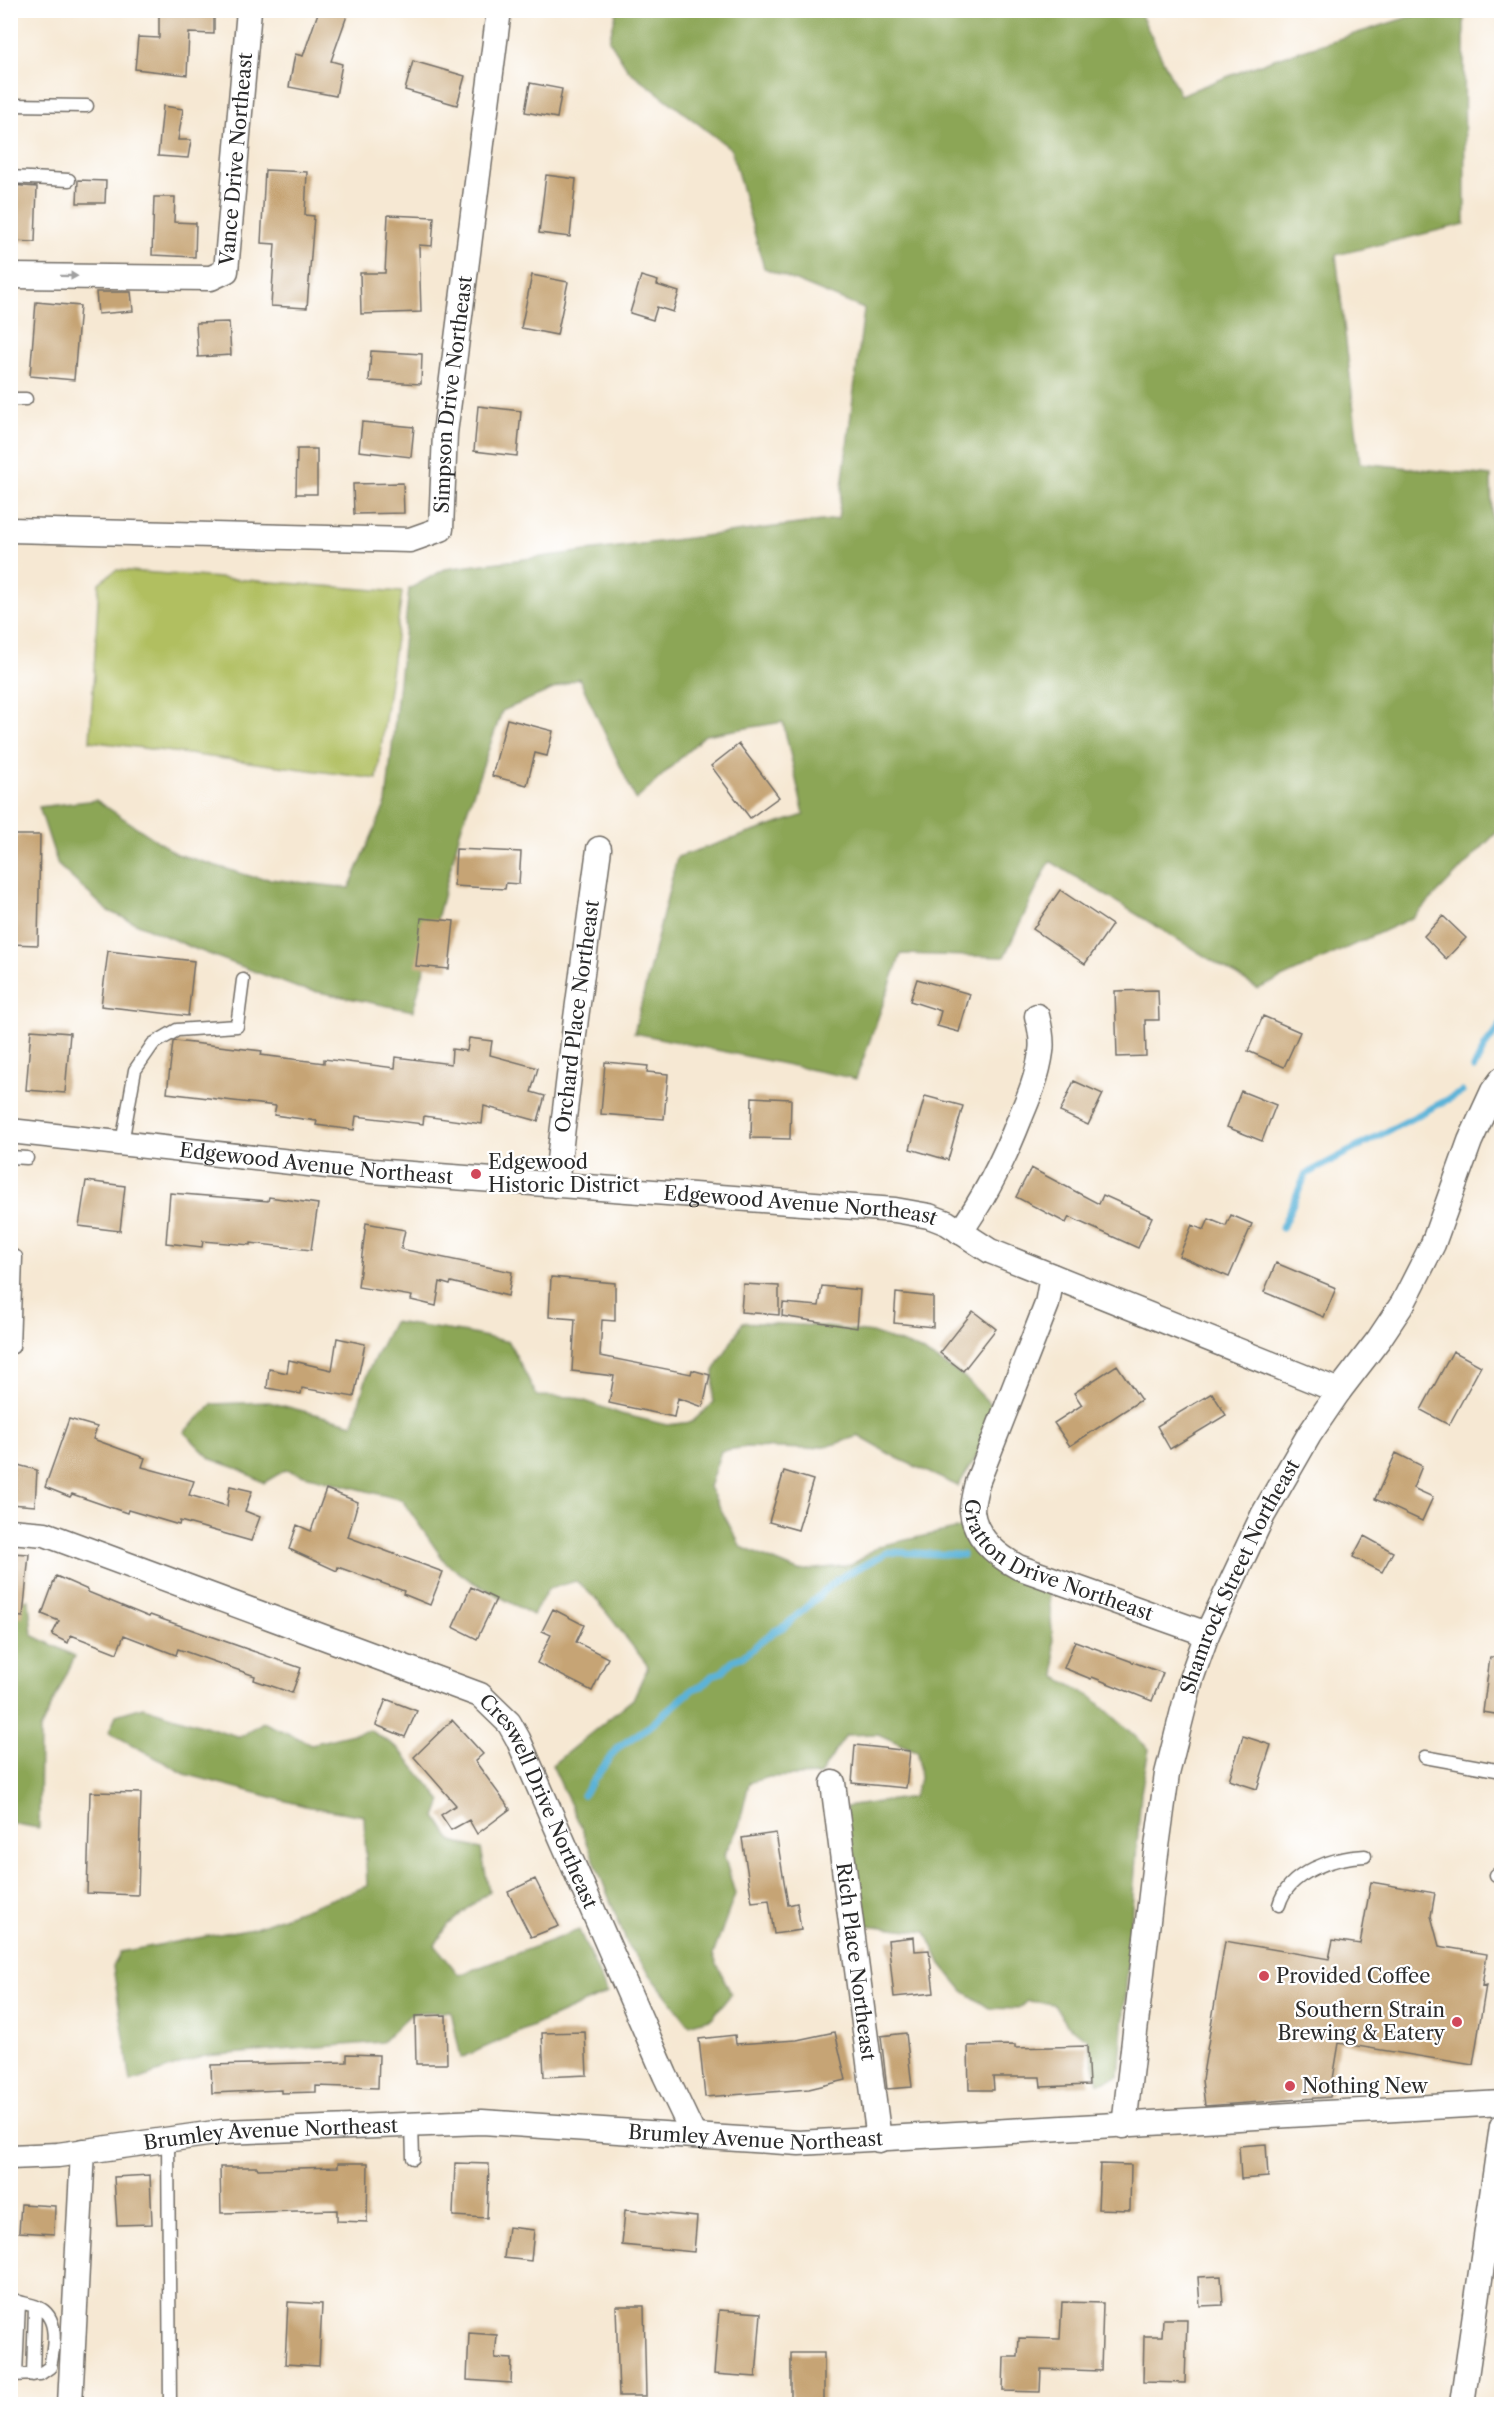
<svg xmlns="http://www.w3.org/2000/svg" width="1512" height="2415" font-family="'Libre Caslon Text',serif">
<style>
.green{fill:#b1bf61;stroke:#6e7546;stroke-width:1.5}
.forest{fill:#8ca657;stroke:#5c6841;stroke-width:1.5}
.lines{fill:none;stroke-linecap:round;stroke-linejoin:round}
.stream{stroke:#5bb3d8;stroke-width:7}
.building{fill:#c6a475}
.service-casing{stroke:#726d66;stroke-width:15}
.minor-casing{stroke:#726d66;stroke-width:27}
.service{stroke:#fff;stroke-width:12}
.minor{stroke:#fff;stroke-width:24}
.oneway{fill:#a0a0a0}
.poi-dot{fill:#d1495b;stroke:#fff;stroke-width:2}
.labels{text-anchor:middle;stroke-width:4.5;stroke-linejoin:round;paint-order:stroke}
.street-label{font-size:20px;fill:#2b2b2b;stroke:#fff}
.poi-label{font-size:20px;fill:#2b2b2b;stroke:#fff;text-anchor:start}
</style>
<rect width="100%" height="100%" fill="#fff"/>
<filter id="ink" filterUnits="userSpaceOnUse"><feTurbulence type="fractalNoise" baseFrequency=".0167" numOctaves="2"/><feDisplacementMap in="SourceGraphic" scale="12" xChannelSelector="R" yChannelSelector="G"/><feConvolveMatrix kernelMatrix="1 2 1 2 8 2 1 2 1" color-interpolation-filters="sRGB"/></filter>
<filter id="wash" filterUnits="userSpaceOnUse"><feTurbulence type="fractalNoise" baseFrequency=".008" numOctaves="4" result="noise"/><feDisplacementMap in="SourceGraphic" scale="24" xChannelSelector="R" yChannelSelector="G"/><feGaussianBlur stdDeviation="1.35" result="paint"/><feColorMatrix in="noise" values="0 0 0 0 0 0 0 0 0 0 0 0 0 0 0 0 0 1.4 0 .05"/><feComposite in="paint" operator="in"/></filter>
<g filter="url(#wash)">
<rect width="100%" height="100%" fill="#f6e8d3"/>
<path class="green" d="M116,570L402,592L377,779L90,741L99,583Z"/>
<path class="forest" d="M617,11H1139L1180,95L1271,60L1428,11H1464L1465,224L1336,255L1360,463L1491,476L1500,829L1414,917L1258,989L1050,861L1004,957L901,954L856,1079L634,1033L677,857L804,815L783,722L705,735L636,800L579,678L502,711L461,828L413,1011L298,988L193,948L108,911L58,865L39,807L96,800L177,854L253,877L349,888L386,803L409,589L445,569L838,519L864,309L764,268L731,149L628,70L609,40Z
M393,1322L468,1333L509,1342L537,1396L574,1397L621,1414L667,1425L692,1422L713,1403L714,1371L743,1322L820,1326L872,1333L918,1349L962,1375L992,1406L980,1451L958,1486L897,1458L858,1436L835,1444L807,1449L747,1447L721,1451L709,1487L741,1547L798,1571L851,1565L879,1546L964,1527L1048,1584L1056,1677L1092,1697L1149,1749L1141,1793L1119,2077L1098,2083L1088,2039L1067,2025L1054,2004L1027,2001L1018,2009L989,2008L963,1991L941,1964L926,1932L866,1925L845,1835L846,1807L913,1797L920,1779L918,1752L878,1734L846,1735L820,1775L769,1777L749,1783L739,1826L724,1855L735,1894L713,1955L731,1994L712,2018L689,2025L628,1946L581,1827L552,1765L633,1699L648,1666L596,1599L576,1581L548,1589L533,1615L471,1581L445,1562L402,1500L285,1470L264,1483L239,1469L211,1459L184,1432L213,1404L269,1402L353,1424L369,1369Z
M11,1598L29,1600L32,1635L75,1656L40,1730L39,1828L11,1823Z
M143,1707L240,1737L263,1722L311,1744L370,1730L398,1748L442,1801L436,1817L452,1841L481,1849L489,1891L448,1925L435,1945L459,1975L579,1930L607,1993L461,2058L451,2011L412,2013L382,2042L205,2056L131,2082L113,1967L120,1952L253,1928L367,1886L364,1816L305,1806L185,1774L109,1732L116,1715Z"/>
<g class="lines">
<path class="stream" d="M1474,1068L1485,1046L1502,1024
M1282,1228L1306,1174L1462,1092
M583,1795L617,1748L650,1726L693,1689L702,1686L713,1675L722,1672L733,1660L742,1657L773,1632L785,1626L838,1579L888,1552L962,1555"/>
</g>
<g id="blocks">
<path class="building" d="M159,10H214V34L189,33L187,75L135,69L138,37L159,38Z
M319,10H349L331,61L342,64L336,96L289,87L295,54L303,56Z
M413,61L465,76L457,105L405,90Z
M530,83L562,89L557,118L525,112Z
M163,106L183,109L178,140H191L188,158L158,156Z
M265,170L307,172L305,215L314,216L307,308L271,306L275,244L261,243Z
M546,175L576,179L570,237L539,233Z
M78,180L106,181L105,203H77Z
M10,185L37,187L35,242L10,241Z
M154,197H175L174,222L196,223L195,257L152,255Z
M388,215L434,217L432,246L419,245L421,312L361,314L360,273H385Z
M532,275L568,282L557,335L521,328Z
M641,276L658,281L657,285L679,292L673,312L657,307L653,320L630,313Z
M96,292H131L133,311L98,314Z
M36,302L80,306L74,380L30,376Z
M229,322L231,355L198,357L196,323Z
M371,351L422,354L421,384L369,381Z
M478,406L521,411L517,456L474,451Z
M362,422L414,427L411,457L359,451Z
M297,449H317V494H296Z
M403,483L404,513L354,514L353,484Z
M507,719L553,731L547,756L535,753L527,785L492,776Z
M739,744L779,797L750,818L711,766Z
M10,835H40L38,945L10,944Z
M456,849L521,852L519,884L506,883L505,889L454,886Z
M1060,890L1112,925L1085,964L1033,929Z
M1443,916L1466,938L1446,959L1424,936Z
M421,918L454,921L449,969L416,966Z
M108,951L194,961L188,1016L101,1006Z
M917,979L970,994L959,1032L937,1026L941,1011L910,1001Z
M1158,990L1159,1020H1145L1146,1056L1117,1057L1115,991Z
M1263,1016L1300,1032L1284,1067L1248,1051Z
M31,1030L70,1033L65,1093L26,1090Z
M469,1038L492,1041L490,1055L538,1068L531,1092L545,1096L538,1121L484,1106L482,1124L424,1116L423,1124L356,1116L354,1130L316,1125L317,1121L274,1115L276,1106L167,1093L173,1042L175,1041L262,1051L261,1055L324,1063V1059L395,1068L396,1057L451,1064L452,1049L467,1051Z
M605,1062L648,1066L647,1072L668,1074L664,1119L601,1114Z
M1074,1081L1103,1094L1088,1125L1060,1112Z
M1241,1091L1276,1105L1262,1141L1227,1127Z
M925,1096L963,1106L948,1160L910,1149Z
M752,1097L791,1099L790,1139L751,1138Z
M1031,1168L1099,1204L1103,1195L1152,1217L1138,1248L1069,1217L1066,1223L1016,1197Z
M86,1181L125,1186L120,1231L79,1226Z
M170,1193L268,1201L269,1197L318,1204L311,1250L251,1243V1245L203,1241L202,1247L166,1243Z
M1231,1215L1252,1224L1229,1277L1179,1256L1192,1225L1204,1230L1209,1219L1226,1226Z
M366,1223L405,1230L401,1249L512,1272L508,1296L451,1282L450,1285L440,1282L436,1306L411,1300L412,1296L358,1287Z
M1276,1263L1336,1288L1324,1317L1264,1292Z
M551,1277L615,1283V1321L602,1320L600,1356L691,1374L692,1370L710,1375L703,1407L678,1398L674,1417L609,1403L614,1376L572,1371L575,1319L549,1317Z
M743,1284L779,1286V1315L741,1312Z
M822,1286L860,1290L857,1328L782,1316L783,1303L819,1306Z
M896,1293L933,1297V1327L894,1323Z
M973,1311L996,1329L963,1371L940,1353Z
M337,1338L365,1344L354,1397L302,1388L301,1394L267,1388L269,1369L287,1373L289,1360L332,1370Z
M1453,1351L1481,1366L1449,1425L1421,1410Z
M1117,1365L1141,1400L1070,1446L1054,1423L1082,1405L1074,1393Z
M1212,1393L1226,1415L1170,1449L1157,1426Z
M69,1419L97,1427L93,1439L145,1458L142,1467L194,1481L189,1495L227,1506L230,1486L252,1491L245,1511L260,1517L251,1541L180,1521L179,1525L128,1510L127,1513L72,1494L70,1497L45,1487Z
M1396,1453L1422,1466L1413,1488L1433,1497L1422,1521L1375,1499Z
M10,1463L37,1470L35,1506L10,1504Z
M784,1471L813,1480L798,1530L769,1522Z
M326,1489L358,1502L348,1537L443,1572L430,1605L403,1594L404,1591L338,1567L337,1571L289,1549L297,1525L311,1531Z
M1364,1536L1393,1552L1382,1572L1353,1557Z
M10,1553L29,1554L23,1617L10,1616Z
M56,1576L88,1590V1592L149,1617L150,1615L301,1668L292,1693L254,1680L255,1676L178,1649L176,1655L124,1635L117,1653L71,1635L68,1643L52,1635L59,1621L42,1614Z
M471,1587L496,1599L477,1639L453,1627Z
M553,1609L584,1625L576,1642L608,1658L592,1691L537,1663L551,1635L542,1631Z
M1075,1641L1163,1673L1152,1701L1092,1677L1091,1679L1064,1668Z
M1490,1657H1502V1715L1483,1712Z
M386,1699L417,1711L405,1737L376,1725Z
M452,1720L483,1754L475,1761L510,1809L477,1834L469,1820L451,1830L441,1815L456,1805L414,1757Z
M1243,1736L1271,1745L1257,1789L1229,1780Z
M855,1745L910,1751L906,1788L852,1783Z
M90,1792L141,1793L138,1895L87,1893Z
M776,1833L788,1905L797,1903L801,1930L774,1934L769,1900L752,1902L742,1838Z
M535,1879L559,1926L531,1937L508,1892Z
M1371,1882L1435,1893L1431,1916L1439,1946L1487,1954L1482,1986L1486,1985L1473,2065L1339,2043L1330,2097L1205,2106L1202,2080L1225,1941L1329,1959L1333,1940L1360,1944Z
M914,1937L915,1951L929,1950L934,1993L894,1997L888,1940Z
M446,2015L447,2064H416L415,2016Z
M585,2032L587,2075L544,2077L542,2033Z
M835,2032L846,2080L809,2089L705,2097L699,2039L735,2035L736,2044L797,2040Z
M906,2033L912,2087L887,2089L881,2036Z
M1015,2045V2048L1087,2046L1089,2085L1041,2087L1040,2077H993L994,2090H969L968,2046Z
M347,2054L379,2055L378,2088L316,2086V2092L281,2093V2090L212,2093L211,2065L347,2062Z
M1266,2144L1268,2177L1241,2179L1239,2146Z
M338,2163H368L367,2222L337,2221V2210L221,2213L220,2167H257L258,2169L338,2167Z
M455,2163L489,2164L487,2218L453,2216Z
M1100,2164L1131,2165L1130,2210L1098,2209Z
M150,2175L152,2224L117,2225L114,2177Z
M21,2204L55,2206L54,2234L19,2232Z
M625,2210L697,2217L694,2252L622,2245Z
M508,2227L534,2230L531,2261L504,2258Z
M1221,2276L1223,2305L1200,2306L1198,2277Z
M288,2302L322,2304L319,2366L285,2364Z
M1062,2302L1103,2303L1101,2371L1041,2369L1040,2392L1003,2391L1004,2357H1018L1019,2338L1060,2339Z
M616,2306H644L646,2396H619Z
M719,2310L761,2313L756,2377L714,2374Z
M1163,2319H1187L1185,2383L1143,2382L1144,2336H1162Z
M469,2333L497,2335L495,2358L512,2359L511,2383L467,2380Z
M791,2353H824V2404H791Z"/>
</g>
</g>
<g filter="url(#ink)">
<use href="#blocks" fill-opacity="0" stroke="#726d66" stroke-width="1.5"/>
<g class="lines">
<g class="service-casing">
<path id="service" d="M10,105L87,106
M10,177L69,180
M10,399H26
M122,1143L135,1070L153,1044L177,1030L237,1026L243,980
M10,1157L27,1158
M10,1256L16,1257L13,1347H10
M1425,1757L1502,1771
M1496,1875L1502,1876
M1279,1905C1288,1872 1334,1857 1365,1856
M412,2125L413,2158
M168,2140L170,2404
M10,2298C20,2304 28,2303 37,2307C60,2316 54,2347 50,2367L40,2374L10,2375
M16,2375L19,2303
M33,2375L35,2306"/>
</g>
<g class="minor-casing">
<g id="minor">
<path id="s1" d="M10,276L211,278L226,271L249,10"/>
<path id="s2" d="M10,530L410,540L441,529L445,433L499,10"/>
<path id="s3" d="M10,1131L372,1171L895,1210L929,1216L947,1223L990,1251L1339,1391"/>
<path id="s4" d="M556,1185L576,1018L599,849"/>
<path d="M960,1232C986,1196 1004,1159 1020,1118C1029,1097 1038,1075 1041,1052C1043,1040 1040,1027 1037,1016"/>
<path id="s5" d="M1052,1276L1047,1304L977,1483C975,1491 972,1502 972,1511C975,1538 996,1555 1018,1567L1207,1634"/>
<path id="s6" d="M10,1531L45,1534L480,1695L509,1723L518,1739L665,2075L694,2136"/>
<path id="s7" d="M833,1783L879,2140"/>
<path id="s8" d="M1124,2126L1155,1861L1167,1774L1191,1679L1207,1634L1263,1515L1309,1435L1339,1391L1379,1339L1403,1303L1433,1244L1470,1141L1493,1091L1502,1079"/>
<path id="s9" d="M10,2157L58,2155L222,2132L482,2122L799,2143L1502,2103"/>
<path d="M70,2404L83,2151"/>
<path d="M1462,2404L1502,2126"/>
</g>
</g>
<use href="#service" class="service"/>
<use href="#minor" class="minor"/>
</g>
<defs><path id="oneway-solid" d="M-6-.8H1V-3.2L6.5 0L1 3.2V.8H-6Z" transform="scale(1.5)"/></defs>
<use class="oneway" href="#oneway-solid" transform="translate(69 276) rotate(1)"/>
</g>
<g class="poi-dot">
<circle cx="476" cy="1174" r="6"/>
<circle cx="1264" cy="1976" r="6"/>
<circle cx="1457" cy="2022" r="6"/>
<circle cx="1290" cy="2086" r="6"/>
</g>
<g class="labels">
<g class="street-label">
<text dy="7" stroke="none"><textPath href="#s1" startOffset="330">Vance Drive Northeast</textPath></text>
<text dy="7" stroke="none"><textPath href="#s2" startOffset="568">Simpson Drive Northeast</textPath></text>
<text dy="7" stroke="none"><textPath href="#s4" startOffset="170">Orchard Place Northeast</textPath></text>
<text dy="7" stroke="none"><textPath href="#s3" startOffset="308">Edgewood Avenue Northeast</textPath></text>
<text dy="7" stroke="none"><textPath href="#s3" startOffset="794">Edgewood Avenue Northeast</textPath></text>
<text dy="7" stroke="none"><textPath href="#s5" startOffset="352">Gratton Drive Northeast</textPath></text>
<text dy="7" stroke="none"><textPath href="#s8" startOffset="566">Shamrock Street Northeast</textPath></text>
<text dy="7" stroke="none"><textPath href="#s6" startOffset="622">Creswell Drive Northeast</textPath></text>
<text dy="7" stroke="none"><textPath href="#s7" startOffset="180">Rich Place Northeast</textPath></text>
<text dy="7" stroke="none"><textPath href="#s9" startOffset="262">Brumley Avenue Northeast</textPath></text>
<text dy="7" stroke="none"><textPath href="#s9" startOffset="748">Brumley Avenue Northeast</textPath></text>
</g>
<g class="poi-label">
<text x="488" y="1169">Edgewood<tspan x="488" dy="23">Historic District</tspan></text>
<text x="1276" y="1983">Provided Coffee</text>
<text x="1445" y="2017" text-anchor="end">Southern Strain<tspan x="1445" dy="23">Brewing &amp; Eatery</tspan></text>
<text x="1302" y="2093">Nothing New</text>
</g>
</g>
<rect width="1512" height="2415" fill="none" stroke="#fff" stroke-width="36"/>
</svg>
